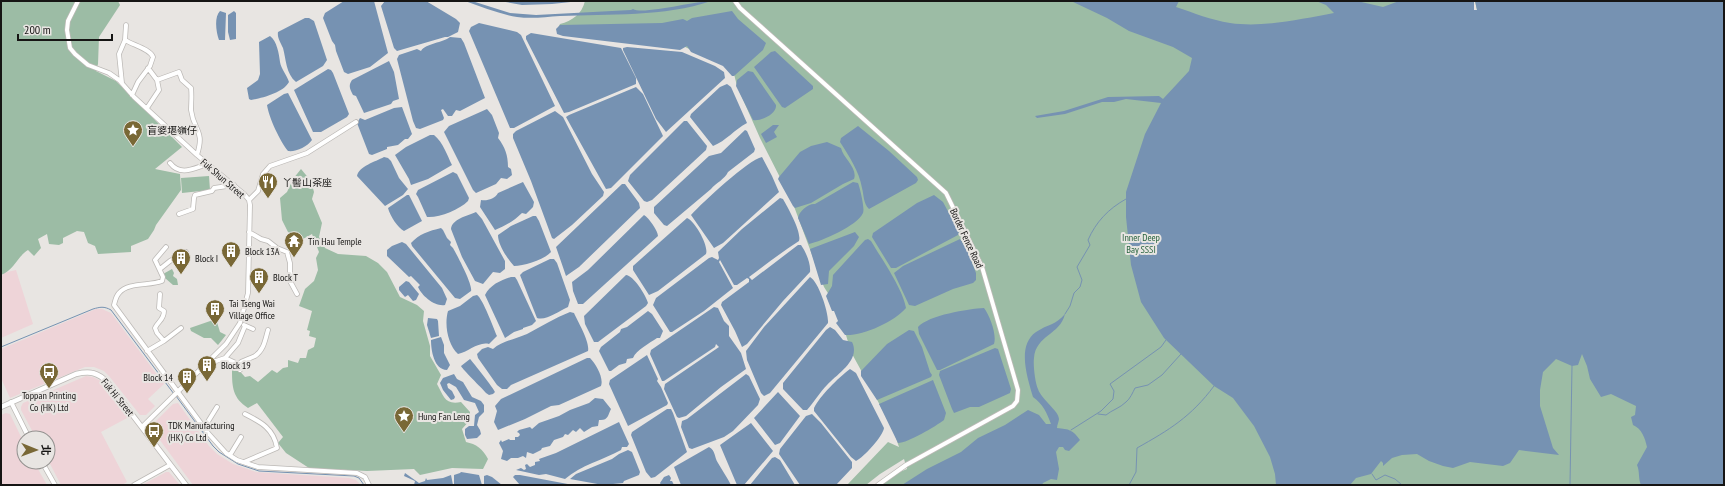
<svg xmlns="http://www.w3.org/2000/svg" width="1725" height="486" font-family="'PT Sans Narrow','Noto Sans TC',sans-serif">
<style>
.industrial{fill:#eed4d8}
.green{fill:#9cbca5}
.water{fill:#7692b2}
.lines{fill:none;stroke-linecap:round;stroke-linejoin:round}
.stream{stroke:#7692b2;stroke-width:1}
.minor-casing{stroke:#bcb9b6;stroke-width:5.5}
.tertiary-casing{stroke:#bcb9b6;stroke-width:6}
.minor{stroke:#fff;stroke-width:4}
.tertiary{stroke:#fff;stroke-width:4.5}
.labels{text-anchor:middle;stroke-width:4;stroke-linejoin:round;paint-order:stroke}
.poi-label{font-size:10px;fill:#161514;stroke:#e8e5e2;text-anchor:start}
.street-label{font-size:10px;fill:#161514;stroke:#e8e5e2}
.park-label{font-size:10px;fill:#27633d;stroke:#e8e5e2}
</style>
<rect width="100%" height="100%" fill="#e8e5e2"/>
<path class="industrial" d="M16,270L33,324L1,338V276L3,275V273Z
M96,309H102L111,313L164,384L148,399L155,406L146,415H140L109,376L104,371L94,367H85L10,398L1,378V349Z
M86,376L93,377L101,381L129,417L101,432L127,482L122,485H61L48,460V438H36L21,410V407L23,403Z
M178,403L209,446L217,454L233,464L256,472L349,478L356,480L361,485H193L151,428L153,424L173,404Z
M6,413L10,414L24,443V462H34L47,485H1V415Z
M166,472H169L180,485H142Z"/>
<path class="green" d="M1,1H118L120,5L99,37L98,64L96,71L116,81L182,147L155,169L180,174L181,190L156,225L154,230L148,239L131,246V252L98,254L95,246L88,243L84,232L77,231L63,238V243L59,245L49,244L47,234L38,239L41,248L34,256L28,250C17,257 14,270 1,275Z
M585,1H1474V10H1477L1475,1H1724V485H880L885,478L907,469L904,459L880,474L866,485H847L888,442L899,447L893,429L851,352C845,330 837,306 824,287L792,201L760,138L737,86L734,74L729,68L681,45L557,30L560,24C572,21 582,14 585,1Z
M301,169L311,181L314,192L312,199L322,223L319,237L325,248L338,254L366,256L378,263L387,272L400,297L417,305L424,311L423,321L430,346V356L441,375L437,384C444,397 445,405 461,402L470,412V420L462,429L466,442C476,444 483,449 488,459L483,469L452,468L420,475L414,469L367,471L309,468L286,453L278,443L283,437L257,403L248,408C233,398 232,388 232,370L237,368L245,377L250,376L258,382L272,370L277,373L283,368L288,367V360L298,363L300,358H306L308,350L314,347L316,338L309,336L310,331L307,330L312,311L299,306L305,289L314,281L318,270L316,258L319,252L312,234L303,239L288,232L282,220L280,198L287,192L293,179Z
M209,176L210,190L182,193L181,178Z
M172,269L174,273L173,276L177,279L178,285H173L165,278L163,274Z
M216,319L220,332L226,335L218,345L211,338H204L191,331L190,328Z"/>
<path class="water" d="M344,1H374L388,53L370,67L348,74L344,72L336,51L335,45L332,41L323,18L325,13Z
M385,1H426L456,19L460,23L458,32L448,37H445L397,51L394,48L381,6Z
M465,1H472L510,13L536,15L631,10L633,9C643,15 695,1 711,1C665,17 608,14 560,16C545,17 532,19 517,17C499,14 482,7 465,1Z
M500,1H580L552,4L522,5Z
M1071,1L1143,2L1179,1L1176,7C1194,13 1211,20 1230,23C1263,28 1301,19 1334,13L1326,5L1316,1H1357L1383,7L1399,1H1474V10H1477L1475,1H1724V485H1641C1638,478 1640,472 1637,465L1647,447C1645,438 1642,429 1633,425L1631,417L1635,415L1636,406L1611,394L1601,397L1590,379L1587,366L1582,354L1578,365L1572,366L1556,359L1543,372L1540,390V406L1553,448L1559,455L1519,450L1510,463L1503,466L1470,462L1453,468L1443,466L1429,461L1417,454L1402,455L1392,458L1383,466V463L1381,461L1371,474L1356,478L1350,485H1276L1275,474L1270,457L1254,426L1233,398L1214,386L1164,338L1141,302L1131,265L1126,217V192L1145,134L1161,103L1126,99L1114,102H1102L1065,114L1037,118L1035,116L1064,111L1108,97L1159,96L1163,99L1189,71L1192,58L1173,47L1129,31L1107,18Z
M220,11L226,13L225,40H219C216,32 214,17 220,11Z
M234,11L236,13V39L230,40L228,32V15Z
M732,11L738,19L766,43L763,50L734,76H732L723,66L691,52L687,46L680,50L563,36L557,34L556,29L560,25L662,23L683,19L687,21L692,18Z
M305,18H309L314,21L327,60L323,66L296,82C286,74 286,59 283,48C281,43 277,38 278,32Z
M479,23L517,32L521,35L555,106L514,128H510L469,31L471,27Z
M531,33L621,48L636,78V84L569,112L564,113L526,39V36Z
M270,36C277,41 279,54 280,62C281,69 287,75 289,82C283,93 262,98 251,100L249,99L247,88L258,80L260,74L259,42Z
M450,37L461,38L464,43L485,98L460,111L456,110L452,116H448L443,109L441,110L444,118L443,120L420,129L416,128L413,121L397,59L399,55L417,49L421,51C426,43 443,43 450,37Z
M627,47L682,52L715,66L724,72L725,78L666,132L656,119L623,50V48Z
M775,51L813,86V89L785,108L782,107L754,67L771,52Z
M389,61L394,72L399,99L393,101L391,104L364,113L356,96L353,95C350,89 348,86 352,80Z
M328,69L331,70L333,73L349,114L347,117L321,132H313L294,90Z
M748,71L753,72L776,105C777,114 760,122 753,120L736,86L737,80Z
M727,84L731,87L747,123C735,129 726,141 713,146L690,117L691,114L720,87Z
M636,87L643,94L663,136L611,188L606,189L566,117L569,115Z
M288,93L312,140C307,147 296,152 288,151C280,141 269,118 267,105L284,94Z
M402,107L412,134L408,139H405L398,145L387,147V149L372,155L369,154L357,123L360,118L365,120L394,108Z
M487,109L492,115L499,133L498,138C505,147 508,155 508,167L511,169L512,175L507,179L501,178L496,184L476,193L473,190L444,132L449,126Z
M555,111L563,117L592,174L604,192L603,196L572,225L554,239L552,238L531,181L513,138V134L516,131Z
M684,121H687L707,146L706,150L652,200L647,202L644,201L628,181L630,175Z
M773,125H779L774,132L777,137L766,143L761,134Z
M858,126L889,151L917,177L918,180L916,183L869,209C863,203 864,195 862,188C859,171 849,156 840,142L841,138Z
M745,130L747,131L755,149L754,152L728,172C725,179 716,183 711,189L667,226L664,225L654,213V207L709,156L721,153Z
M430,135H434C443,142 447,155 452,165L428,179L411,185L409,179L395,155L406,147Z
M827,142L841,148C843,158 858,168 854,179L843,184L811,203L795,208L793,206L778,179L779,177L800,152L811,146Z
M384,157L388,158L391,161L399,178L408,189L403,195L385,206L357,176C359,166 375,162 384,157Z
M762,157L772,176L779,192L723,243L714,248L691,215C703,202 748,160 762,157Z
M453,172L457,174L469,198L468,201C459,210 439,218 427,217L418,197L416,194L418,190Z
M523,182L534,202L533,207L526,214L522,213C514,221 505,226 495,230L480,207L481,200C487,201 495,199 498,193Z
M853,182L858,183C860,188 865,209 863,213C857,226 822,241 809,244L798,218C799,211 809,203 815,204Z
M622,184H625L639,203L640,208L579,267L566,276L556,247Z
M407,195H409L422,221L404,231C398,228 390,216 388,208Z
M934,195L943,202L959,232L958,235L896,268H891L872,237L873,233L917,203Z
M780,198L783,199C788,208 802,232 799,241C782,252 765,265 749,277L752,280L798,245H801C806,252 811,264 810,272L783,301L747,344L742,347L735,331L721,305L722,302L749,282V279L747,278L737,285H734L720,260L719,262L733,288L704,311L672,332H670L653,305L656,298L709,258L712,257L718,260L719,258L718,252L742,229Z
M476,212L482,219L505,261V269L500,273L493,272L483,284L475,281L462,257L451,229C452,219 467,216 476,212Z
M644,215C649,218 658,231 658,236L583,304H578L573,291L572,282L588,270Z
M533,216H536L539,221L551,252C544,260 524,266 514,266C507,258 498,245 498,235L511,226Z
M687,218C695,221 709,246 706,254L658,291L649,295L633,270V266Z
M441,228L443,230L447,238L451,242L450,245L453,248C457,255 473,285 471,291L460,299L455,298L412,246L411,243C419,234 429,231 441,228Z
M855,232L859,237L854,246L829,271L828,284L821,285L810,249Z
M868,239L871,241C881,258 903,289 906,308C894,322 863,336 845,335L836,323L838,321L834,311H832L826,296L832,286L833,275L865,240Z
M960,239L966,247L976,273V280L973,283L953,289L915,306L909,305L894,273L903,266Z
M402,242L406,244L442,288L447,299L445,305C435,307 422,296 418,287L420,285L411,276L409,277L387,256V250L392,246Z
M550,259H554L557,263L570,300L568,307C559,311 546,321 537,318L520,275L523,272Z
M626,275C633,275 646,295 648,303L646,306L598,342H594L585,324L584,316Z
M511,277H515L517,280L536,321L532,325L523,328V329L514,332L505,338L485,295C490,285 501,280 511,277Z
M810,277C819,282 829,314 828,323L770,393L764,396L761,393L747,360L746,351L764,327Z
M406,281L409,282L419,294L416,300L413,301L408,295L405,297L399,290V287Z
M477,295C483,299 494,329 497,336L489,344C479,341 468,352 458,354C448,345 444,325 448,311L460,306L473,296Z
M714,307L718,308L724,321L729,326V336L741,353L746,369L721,387L686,416L679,418L677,417L664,389L665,384L719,347L716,344L715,347L664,381H662L650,354L651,350Z
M984,308C990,316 997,335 994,344L940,370H937L919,334L918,327C929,315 968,309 984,308Z
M648,311L652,314L663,331L660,338H657C650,343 636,350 633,358L627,359L626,363L619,365L611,371H609L599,351L601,347L620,332L621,329L627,327Z
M570,312L574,313C578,322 590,342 588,351L511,385L507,389H502L497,385L478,358L477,354L482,349L488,347L493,349C502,341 516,339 527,334C542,326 555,318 570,312Z
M1065,314C1060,335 1036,335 1034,358C1033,364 1035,383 1038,389C1041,399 1059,411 1059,419C1059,421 1057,425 1057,428C1069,429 1073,430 1080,440L1069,451L1065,450L1063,447H1059L1056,452L1059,469L1057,480L1051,479L1043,483L1042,485H902L927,469L961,452L978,438L1005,425L1028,410L1039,415L1046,424H1051C1047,413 1043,404 1033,397C1028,379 1016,346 1036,332C1048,324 1056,325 1065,314Z
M428,318L437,319L438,321L439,336L431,338L427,325Z
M830,327L835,330L843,340L852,342C861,360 837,374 827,385C820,392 814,402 807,410H803L783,389V383L826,330Z
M909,330L914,331L922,347L930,372L932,375L931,377L877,400L861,376V371L887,344Z
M441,337L444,345V353L450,365L447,370C434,370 431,350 431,340Z
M995,348L998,349L1011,389L1010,393L979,407H970L954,413L952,409L939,375L940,371Z
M647,355L658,379L657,381L661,387L668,403L667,405L628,426L609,384L610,380Z
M587,358H590C596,364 604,378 601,386L559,405L551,406L525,419L498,430L494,422L497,411L495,406L501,399Z
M470,359C473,362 494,389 495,392L493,394L489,395L486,393C481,387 463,370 461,366Z
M850,369L856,373L884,428C883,436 864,457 856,461L851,457L814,411V408C820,396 838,378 850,369Z
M454,374L457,379L463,382L472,397L481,401L484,405V412L479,417L477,425L480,430L481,434L477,438L467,439L465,435V429L469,426H474L475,415L479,412L475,403L464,400L456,387L449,383L447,384L448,388L452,391L455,397L454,399L451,400L443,390L440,383L443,378Z
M746,374L749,376L760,399L758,405L733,431L724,437L692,449L689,448L681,427L682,421L687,419Z
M933,380L946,413L944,420C936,426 908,443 898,443L879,404Z
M778,392L800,416L780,443L775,445L754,418Z
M595,398L603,399L611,409C608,415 608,421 599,420L598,426L592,427L584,432L580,428L576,432L573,430L568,435L565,434L563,437L554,440L550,446L542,448L541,450L533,454L527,452L526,458L523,456L518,458H511L507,461L501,459L503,451L499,443L501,440L502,442L509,439L510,440H515V437H518L520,435L519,433L517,432L519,430L530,427L532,429L539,423L559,416L570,410L589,403Z
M667,409H671L673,413L687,452L655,477L651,478L646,472L631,435L632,432Z
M812,414L821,423L852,462V468L836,485H800L779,454L780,449L806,416Z
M619,422L629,444L627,447H622L621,450C603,460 581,465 565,479L546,474L539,475L516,470L521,468L524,470L526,469L525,465L527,464L530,467L535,465V462L540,461L539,459L556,453Z
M751,423L773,451L744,485H737L720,445Z
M709,447C716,451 714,457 718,463C722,470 727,477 731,485H681L674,467Z
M628,450L632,452L640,472L639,475L624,481L623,483L603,485L570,479L576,474L612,459L619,454Z
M775,457L780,460L795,485H750L772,458Z
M461,472L479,475L482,485H454V475L460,473Z
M405,473L419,483L425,481L426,478L427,480L443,478L451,475L453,485H414L415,481L404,476Z
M487,475L492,477L502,485H484V476Z
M515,475H520L573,485H520L513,477Z
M669,475L671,478L670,481H672L674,485H661L660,483L664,477Z"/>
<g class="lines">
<path class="stream" d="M1065,314L1070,306L1074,293L1080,287L1082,280L1077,267L1090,245L1088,240C1096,222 1108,209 1126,199
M1,347L93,309C100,307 104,306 111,310L174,394
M176,396L213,446L219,452L238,464L259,471L354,476L359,478L364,485
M1098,414L1106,415C1112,410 1120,408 1126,402C1130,399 1133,392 1135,388L1148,385L1162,375L1181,354
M1071,430L1101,411L1113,399L1114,391L1110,384L1161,347L1166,340
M1372,474L1376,480L1385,475L1395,479L1402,485
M1129,485L1136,472L1137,448C1169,430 1191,417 1214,386
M1570,485L1572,366"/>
<g class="minor-casing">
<path id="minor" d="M78,1L68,21L67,30L70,48L75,54L88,65L109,73L119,80L134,97L197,155L244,194L249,200L250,205L248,293L240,323L226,344L142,427
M735,1L740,8L946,193L982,267L1018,390L1017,401L1013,406L906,465L878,485
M125,40C133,45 150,49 153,57L150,66L138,82L132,95
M148,68L157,80
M122,83L119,54L125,40L126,25
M147,108L159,90L157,80L179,72L182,80L191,88C192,96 191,103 191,110C194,132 205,130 197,155
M170,163C181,177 194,168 208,164
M249,200L258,191L263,174L270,166L307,153L356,122
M179,214L193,209L194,198L195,195L212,191L214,188L234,185
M249,232L261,239L268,241L277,248L287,252L290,263V281L297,294
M166,247L155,260L163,277L162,281C150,286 128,282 119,293C116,296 115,301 114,305L208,433L226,453L237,460L258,467L357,473L365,477L369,485
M160,269L170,261L186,252
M160,294L159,308L164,311C164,320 158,321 155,328L157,333L164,341
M244,325L253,329
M147,351L164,341L181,328
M225,358L238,343L245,326
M210,361L213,362L225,358L238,364L240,370
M238,364C243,360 249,359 255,356C264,350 265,340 268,330
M11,402L29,438
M204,428L217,407
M230,455L241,437
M42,462L55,485
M244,462L277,448C274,429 261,422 245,414
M134,485L170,465"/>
</g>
<g class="tertiary-casing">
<path id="tertiary" d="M1,407L76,374C90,371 98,372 108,383L186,485"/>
</g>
<use href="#minor" class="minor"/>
<use href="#tertiary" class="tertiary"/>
</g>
<defs>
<g id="sight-pin" transform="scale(1)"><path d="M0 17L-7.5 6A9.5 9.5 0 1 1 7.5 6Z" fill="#796836" stroke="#e8e5e2"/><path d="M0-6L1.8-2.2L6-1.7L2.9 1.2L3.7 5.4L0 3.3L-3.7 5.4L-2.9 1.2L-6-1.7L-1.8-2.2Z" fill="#fff"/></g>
<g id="restaurant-pin" transform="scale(1)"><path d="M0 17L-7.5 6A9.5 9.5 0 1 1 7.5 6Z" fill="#796836" stroke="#e8e5e2"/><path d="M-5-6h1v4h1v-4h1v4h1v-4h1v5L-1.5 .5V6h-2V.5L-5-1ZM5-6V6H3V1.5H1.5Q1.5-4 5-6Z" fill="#fff"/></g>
<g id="temple-pin" transform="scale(1)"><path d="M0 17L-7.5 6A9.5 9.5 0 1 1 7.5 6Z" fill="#796836" stroke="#e8e5e2"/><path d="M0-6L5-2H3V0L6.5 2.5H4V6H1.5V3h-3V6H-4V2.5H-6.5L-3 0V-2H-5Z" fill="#fff"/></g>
<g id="building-pin" transform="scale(1)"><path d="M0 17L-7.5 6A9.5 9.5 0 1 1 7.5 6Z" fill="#796836" stroke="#e8e5e2"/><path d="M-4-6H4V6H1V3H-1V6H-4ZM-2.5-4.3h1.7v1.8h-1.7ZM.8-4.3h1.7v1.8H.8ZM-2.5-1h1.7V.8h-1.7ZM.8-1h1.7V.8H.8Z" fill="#fff"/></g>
<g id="bus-pin" transform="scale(1)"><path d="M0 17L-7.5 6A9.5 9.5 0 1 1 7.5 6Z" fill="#796836" stroke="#e8e5e2"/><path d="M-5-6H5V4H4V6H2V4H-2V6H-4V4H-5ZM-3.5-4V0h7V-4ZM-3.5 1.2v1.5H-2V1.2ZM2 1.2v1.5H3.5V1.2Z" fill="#fff"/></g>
</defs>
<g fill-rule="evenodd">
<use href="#sight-pin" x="133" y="130"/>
<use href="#restaurant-pin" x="268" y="182"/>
<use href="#temple-pin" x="294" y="241"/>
<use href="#building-pin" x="231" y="251"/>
<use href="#building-pin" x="181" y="258"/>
<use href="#building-pin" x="259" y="277"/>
<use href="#building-pin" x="215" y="309"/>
<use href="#building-pin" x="207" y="365"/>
<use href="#bus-pin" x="49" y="372"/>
<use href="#building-pin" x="187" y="377"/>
<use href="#sight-pin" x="404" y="416"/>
<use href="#bus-pin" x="154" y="431"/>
</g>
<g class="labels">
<g class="poi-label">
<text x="147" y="134">盲婆堪嶺仔</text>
<text x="282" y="186">丫髻山茶座</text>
<text x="308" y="245">Tin Hau Temple</text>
<text x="245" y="255">Block 13A</text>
<text x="195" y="262">Block I</text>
<text x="273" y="281">Block T</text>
<text x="229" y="307">Tai Tseng Wai<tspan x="229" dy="12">Village Office</tspan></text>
<text x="221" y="369">Block 19</text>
<text x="173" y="381" text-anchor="end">Block 14</text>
<text x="49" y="399" text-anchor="middle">Toppan Printing<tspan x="49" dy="12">Co (HK) Ltd</tspan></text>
<text x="418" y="420">Hung Fan Leng</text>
<text x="168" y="429">TDK Manufacturing<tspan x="168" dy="12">(HK) Co Ltd</tspan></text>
</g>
<g class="street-label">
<text transform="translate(223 178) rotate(41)" y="4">Fuk Shun Street</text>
<text transform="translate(967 238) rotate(65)" y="4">Border Fence Road</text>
<text transform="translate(118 397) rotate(51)" y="4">Fuk Hi Street</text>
</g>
<g class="park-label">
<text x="1141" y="241">Inner Deep<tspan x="1141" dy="12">Bay SSSI</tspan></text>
</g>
</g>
<rect width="1725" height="486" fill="none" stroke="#161514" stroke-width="4"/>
<g transform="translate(36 450) rotate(91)"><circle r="19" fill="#e8e5e2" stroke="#949290"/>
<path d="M0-3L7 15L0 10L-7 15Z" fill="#796836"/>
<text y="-6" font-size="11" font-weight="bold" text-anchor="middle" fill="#161514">北</text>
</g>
<path d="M18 34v6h94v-6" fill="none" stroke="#161514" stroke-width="2"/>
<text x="24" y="34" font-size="12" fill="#161514" stroke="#e8e5e2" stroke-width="3" paint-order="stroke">200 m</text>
</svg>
